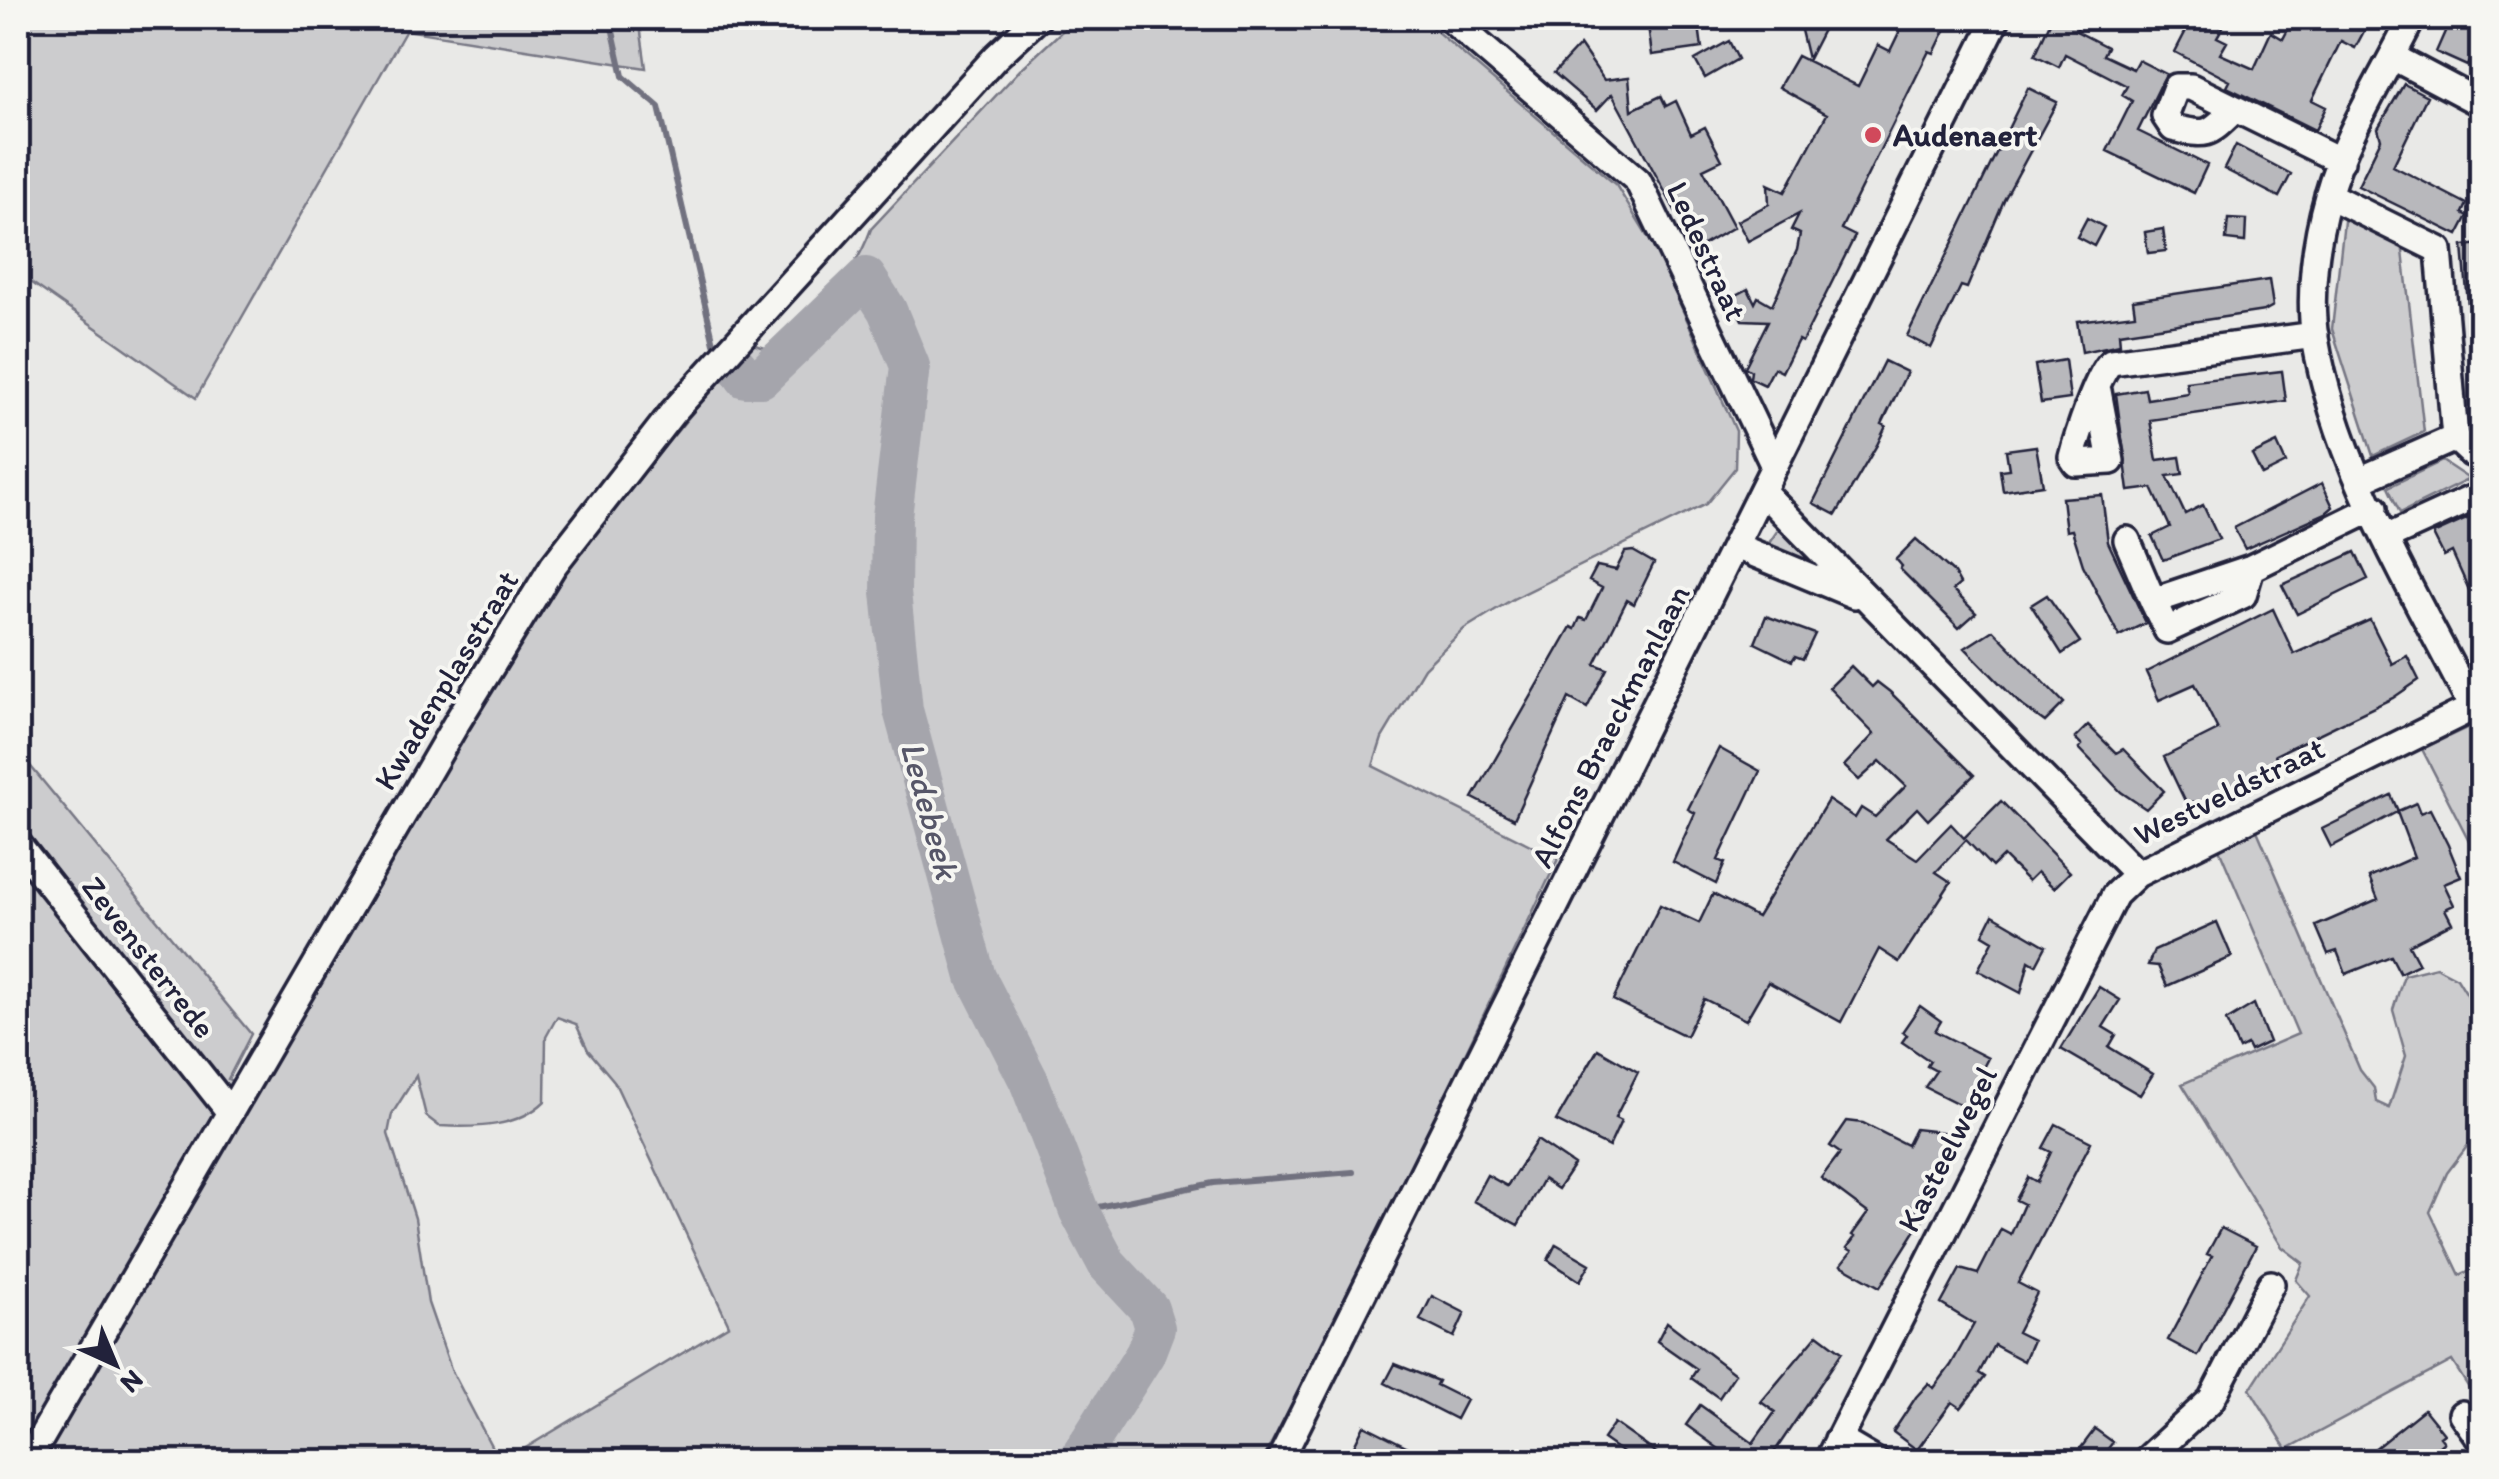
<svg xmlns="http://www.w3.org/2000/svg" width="2499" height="1479" font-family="Itim,sans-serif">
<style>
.green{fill:#ccccce;stroke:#777784;stroke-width:2.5}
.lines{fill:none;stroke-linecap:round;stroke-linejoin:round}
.stream{stroke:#71717f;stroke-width:6}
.river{stroke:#a5a5ac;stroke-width:40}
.building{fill:#b8b8bc;stroke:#22223b;stroke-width:2.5}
.street-casing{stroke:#22223b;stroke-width:32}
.street{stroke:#f6f6f2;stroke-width:25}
.poi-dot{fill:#d1495b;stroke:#f6f6f2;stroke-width:4}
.labels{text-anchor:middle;stroke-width:8;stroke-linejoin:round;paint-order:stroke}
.poi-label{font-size:32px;font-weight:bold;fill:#22223b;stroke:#f6f6f2;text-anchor:start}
.street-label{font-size:32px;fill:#22223b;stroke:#f6f6f2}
.water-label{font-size:35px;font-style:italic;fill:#565668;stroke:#f6f6f2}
</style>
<rect width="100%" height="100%" fill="#e9e9e7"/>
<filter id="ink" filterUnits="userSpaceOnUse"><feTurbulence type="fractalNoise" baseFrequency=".01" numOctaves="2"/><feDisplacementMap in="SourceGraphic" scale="20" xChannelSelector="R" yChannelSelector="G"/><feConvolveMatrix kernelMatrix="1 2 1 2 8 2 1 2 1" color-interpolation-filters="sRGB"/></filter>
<g filter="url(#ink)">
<path class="green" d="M18,18H639L646,68L406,30L196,398L18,273Z
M1076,18H1421L1616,185L1658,254L1736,431L1735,468L1706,504L1513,599L1464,629L1424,668L1382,738L1373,766L1558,859L1364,1265L1262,1461H504L729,1325L614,1081L588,1050L576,1024L557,1017L546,1037L545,1101C518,1128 475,1128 439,1126L426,1116L416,1076L392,1114L388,1134L415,1218L428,1303L451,1369L499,1461H18V751L251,1034L228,1079L254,1093L431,784L562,571L750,343L771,350C814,315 852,282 871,229L1020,70Z
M2345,212L2402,242L2424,432L2373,456L2332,329Z
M2442,461L2469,479L2400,513L2388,487Z
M1782,524L1831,572L1767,546Z
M2481,721V864L2422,749Z
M2256,828L2360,1070L2374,1088L2376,1102L2389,1108L2406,1056L2393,1010L2404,975L2436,967L2457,978L2481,1017V1128L2447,1173L2430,1212L2460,1275L2481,1265V1407L2452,1361L2287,1449L2250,1389L2310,1296L2296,1280L2303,1263L2282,1247L2182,1084L2298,1034L2217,844Z"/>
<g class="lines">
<path class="stream" d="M610,18L623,76L659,107L714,343
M1079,1211L1213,1183L1353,1172"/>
<path class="river" d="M737,366L745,378H761L866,277L887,310L910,366L892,517L891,592L903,710L976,977L1029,1081L1079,1211L1107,1264L1149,1309L1155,1328L1145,1354L1077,1462"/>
</g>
<path class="building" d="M1647,18H1698L1702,48L1652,55Z
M1798,18H1829L1808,59Z
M1906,18H1951L1934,53L1929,51L1841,229L1855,236L1802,342L1798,340L1782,372L1774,368L1765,385L1750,378L1751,371L1745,367L1768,321L1742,320L1731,298L1748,289L1755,303L1758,297L1772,305L1797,250L1800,234L1791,230L1799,214L1748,241L1737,221L1769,204L1768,184L1785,192L1827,114L1779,87L1797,56L1858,86L1878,45L1890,51Z
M2052,18H2083L2076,31L2107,47L2103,55L2133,69L2138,60L2166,74L2138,131L2207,165L2194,193L2107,151L2132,101L2122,95L2127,86L2065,54L2059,67L2035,55Z
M2207,18H2228L2217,37L2227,42L2220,54L2254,69L2271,32L2283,39L2294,18H2371L2355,48L2341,41L2312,100L2326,107L2315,130L2227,87L2230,81L2175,52L2190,23L2202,29Z
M2451,18H2482V33L2467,66L2436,52Z
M1729,41L1738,59L1705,78L1695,60Z
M1580,45L1604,80L1629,77L1632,110L1661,96L1666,106L1676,101L1691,134L1705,127L1722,160L1703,169L1734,227L1696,249L1612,94L1597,110L1554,73Z
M2404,84L2427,96L2393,166L2467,204L2463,213L2468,216L2458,235L2358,186L2381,139L2378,128Z
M2028,88L2057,102L2004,200L1967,288L1961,286L1931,348L1907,336Z
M2236,145L2291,174L2279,197L2224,169Z
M2087,218L2104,227L2094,246L2077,237Z
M2228,219L2246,220L2245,242L2226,240Z
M2163,229L2166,251L2148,253L2145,232Z
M2482,244V327L2470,328L2463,246Z
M2269,280L2273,306L2264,311L2119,333L2120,344L2082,352L2077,321L2135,314L2133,300Z
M2065,360L2070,399L2041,403L2035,365Z
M1884,361L1907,372L1882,424L1886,426L1877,445L1836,515L1813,503Z
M2282,371L2286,401L2150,420L2157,460L2180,457L2183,474L2167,476L2185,514L2203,505L2219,539L2163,560L2152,536L2170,527L2152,488L2129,491L2116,394L2145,389L2147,399L2188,393L2186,382Z
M2277,443L2286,463L2262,475L2252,455Z
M2036,446L2043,485L2003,491L2000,470L2009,469L2006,450Z
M2322,483L2333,507L2326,513L2245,549L2234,528Z
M2102,495L2108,542L2146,623L2119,636L2083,565L2072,530L2066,531L2062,498Z
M2482,512V619L2452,552L2444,556L2433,534Z
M1916,539L1954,573L1960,584L1953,590L1976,613L1959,628L1900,569L1902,566L1896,559Z
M1633,551L1654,563L1634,604L1627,600L1595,664L1607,669L1587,708L1569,698L1514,819L1473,798L1571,627L1575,629L1580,618L1586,620L1602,588L1589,581L1597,566L1616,570L1625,552Z
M2355,552L2368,579L2297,614L2282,585Z
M2047,595L2080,642L2062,654L2031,605Z
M2273,609L2294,654L2370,620L2392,664L2407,656L2419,680L2393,698L2275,755L2277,760L2269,765L2271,769L2195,806L2193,802L2187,805L2164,757L2218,730L2195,684L2159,700L2146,672Z
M1766,616L1815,634L1803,659L1795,656L1792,661L1755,643Z
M1993,630L2064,703L2045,722L2020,704L1965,648Z
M1851,666L1872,687L1877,682L1890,692L1974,775L1928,820L1917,808L1886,839L1917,859L1951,824L1964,838L2001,801L2070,872L2054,888L2037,872L2028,881L2003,856L1992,867L1966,840L1936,872L1951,882L1899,962L1879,949L1841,1022L1768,982L1746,1020L1704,999L1686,1036L1613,1000L1660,905L1699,923L1713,894L1757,917L1828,800L1855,818L1861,808L1875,817L1906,786L1880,761L1859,780L1844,766L1874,734L1829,688Z
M2088,725L2116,753L2123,749L2164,791L2146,809L2121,792L2079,748L2082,745L2075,738Z
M1719,748L1760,771L1718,860L1725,863L1716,884L1673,862L1695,813L1688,809Z
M2391,795L2398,811L2416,803L2420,813L2430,809L2448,845L2461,877L2444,884L2454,905L2445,909L2452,923L2409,945L2419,964L2400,973L2391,956L2346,974L2337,951L2328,954L2316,926L2378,899L2369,877L2414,857L2397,812L2331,847L2322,829Z
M1993,915L2046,946L2036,965L2029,961L2021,993L1978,970L1993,941L1983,935Z
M2217,922L2232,957L2167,986L2158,966L2148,965L2154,950Z
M2099,987L2120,1000L2103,1027L2116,1035L2109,1047L2153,1074L2140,1095L2061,1049Z
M2254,1004L2269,1042L2250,1051L2247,1045L2239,1049L2226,1021Z
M1920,1006L1941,1021L1935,1031L1988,1058L1963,1106L1925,1087L1936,1071L1927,1066L1930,1061L1902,1042L1907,1035L1902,1032Z
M1598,1049L1638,1072L1615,1118L1621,1121L1609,1147L1556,1121Z
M1847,1121L1863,1123L1907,1145L1915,1129L1950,1133L1911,1208L1924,1217L1880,1287L1841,1265L1852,1251L1847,1248L1855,1237L1852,1235L1868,1213L1821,1178L1840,1153L1830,1146Z
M2056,1124L2091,1142L2018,1283L2037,1293L2017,1332L2033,1340L2024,1361L1994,1345L1979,1373L1985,1377L1961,1408L1952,1402L1917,1450L1893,1432L1916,1397L1928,1384L1934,1388L1951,1365L1974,1324L1941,1304L1960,1269L1978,1274L2001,1229L2011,1234L2024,1204L2016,1200L2028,1177L2037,1182L2051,1152L2043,1148Z
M1537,1140L1574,1165L1558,1189L1543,1179L1518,1225L1473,1201L1487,1175L1507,1186Z
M2221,1228L2256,1246L2198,1356L2168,1340L2212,1256L2207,1254Z
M1556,1244L1590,1264L1580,1281L1548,1260Z
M1432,1296L1465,1313L1454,1337L1420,1320Z
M1667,1322L1735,1374L1719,1398L1691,1378L1697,1369L1657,1341Z
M1818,1334L1842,1352L1771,1457L1778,1462H1737L1686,1425L1700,1405L1753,1443L1775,1412L1761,1402Z
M1395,1364L1438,1381L1436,1385L1466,1400L1456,1419L1385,1383Z
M2424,1409L2444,1434L2440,1437L2444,1442L2420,1462H2358Z
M1614,1423L1669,1462H1636L1603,1439Z
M1364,1425L1408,1447L1400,1462H1346Z
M2095,1429L2113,1442L2098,1462H2087L2077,1453Z"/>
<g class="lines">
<g class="street-casing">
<path id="street" d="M1449,18L1638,181L1774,466
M2412,18C2384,75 2345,134 2328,196C2316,238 2308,294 2315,338C2337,469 2414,591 2472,707
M2393,57L2482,104
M2235,109C2209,134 2209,137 2173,128L2165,116L2176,87H2191L2341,161
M2328,195L2439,250L2455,438L2360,480
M2098,391L2111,461L2076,463L2072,457C2077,437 2098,373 2111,362L2315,335
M2455,438L2471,453L2482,451
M1763,492L2137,874
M2388,537L2482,494
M2127,540L2153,601
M1736,546L1854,595
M2251,568L2243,595L2167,630L2153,601L2251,568L2374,508
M18,844L229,1111
M2462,1414L2482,1442
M1838,1439L1877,1462
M27,1462L457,722L553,566L673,412L996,57L1038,18
M1279,1462L1997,18
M1827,1462L2115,895L2137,874L2482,703
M2144,1462L2211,1400L2271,1284"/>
</g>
<use href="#street" class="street"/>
</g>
</g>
<circle class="poi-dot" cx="1873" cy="135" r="10"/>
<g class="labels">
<g class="poi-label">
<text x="1893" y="146">Audenaert</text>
</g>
<g class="street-label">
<text transform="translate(1707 251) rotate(65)" y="11">Ledestraat</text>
<text transform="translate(446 680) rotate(-59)" y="11">Kwadenplasstraat</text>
<text transform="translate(1610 726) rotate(-63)" y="11">Alfons Braeckmanlaan</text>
<text transform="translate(2229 791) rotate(-26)" y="11">Westveldstraat</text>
<text transform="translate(149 957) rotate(52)" y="11">Zevensterrede</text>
<text transform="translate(1947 1149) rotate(-63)" y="11">Kasteelwegel</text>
</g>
<g class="water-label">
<text transform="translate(930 810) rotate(75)" y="12">Ledebeek</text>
</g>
</g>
<rect width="2499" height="1479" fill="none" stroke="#f6f6f2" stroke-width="60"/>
<rect x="30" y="30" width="2439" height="1419" fill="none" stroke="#22223b" stroke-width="4" filter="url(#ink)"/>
<g transform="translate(115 1364) rotate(136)" stroke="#f6f6f2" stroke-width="8" paint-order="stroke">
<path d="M0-8L18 38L0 25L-18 38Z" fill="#22223b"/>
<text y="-15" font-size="28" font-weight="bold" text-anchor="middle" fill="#22223b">N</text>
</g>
</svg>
